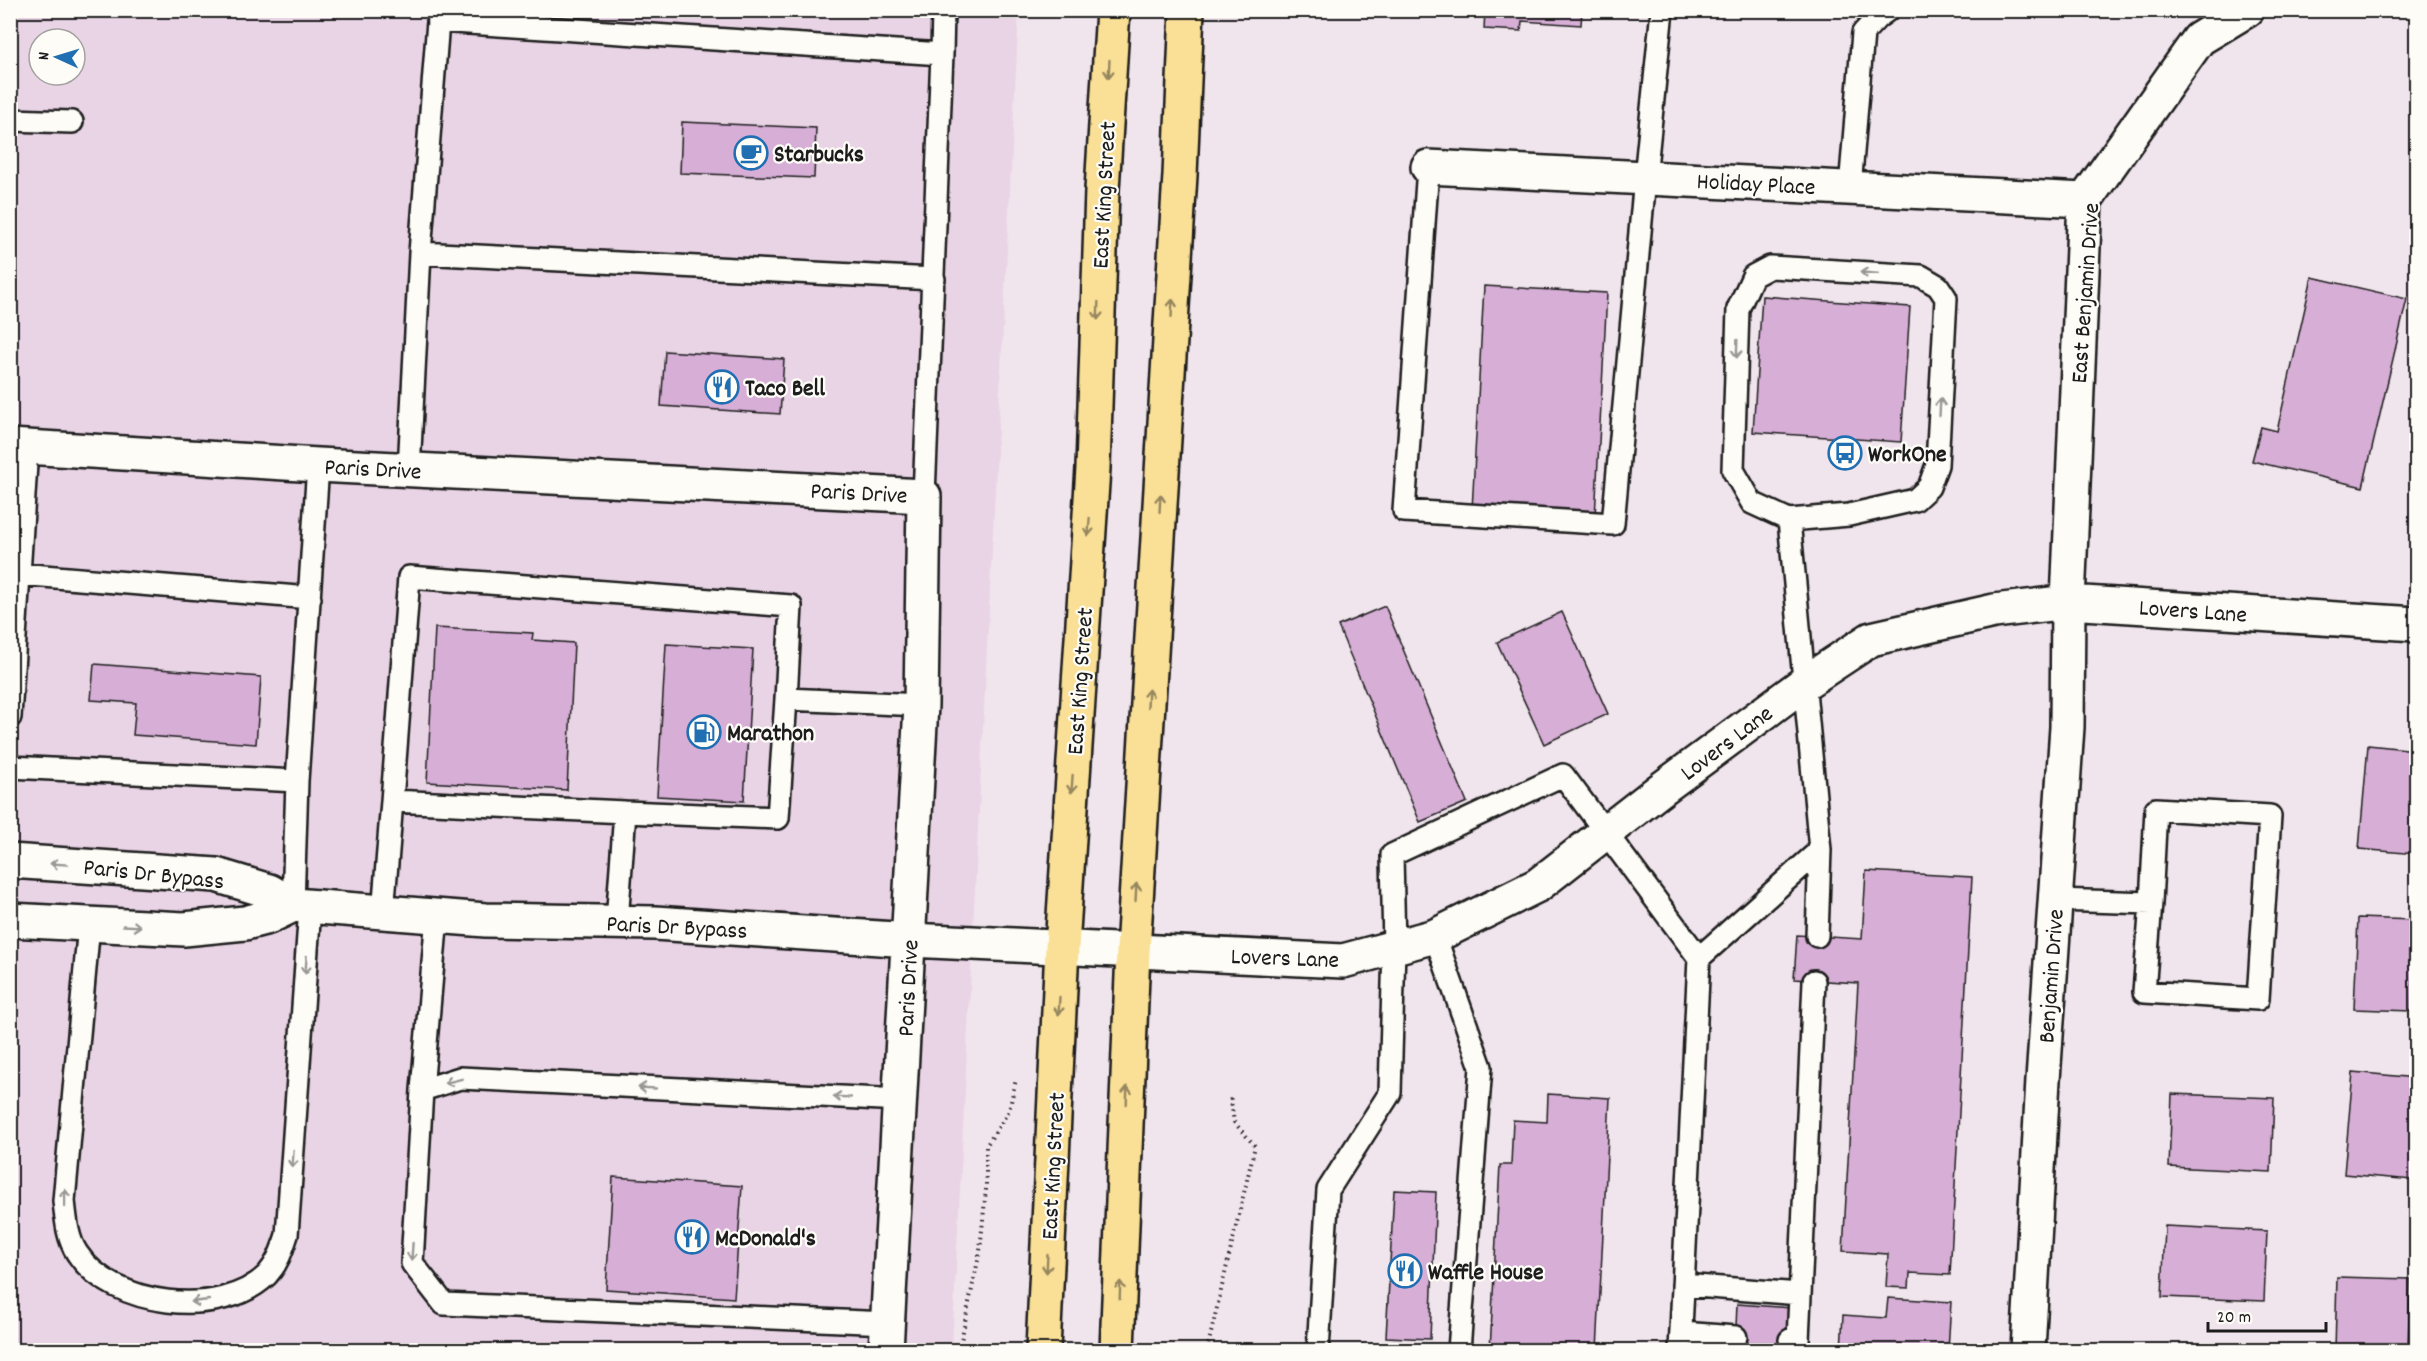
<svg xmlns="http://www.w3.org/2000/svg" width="2427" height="1361" font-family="Dekko,sans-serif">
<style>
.built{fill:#e9d4e6;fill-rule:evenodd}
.building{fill:#d6aed6;stroke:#1c1c1c;stroke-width:1.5}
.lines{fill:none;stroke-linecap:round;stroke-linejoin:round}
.service-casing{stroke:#1c1c1c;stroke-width:26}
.minor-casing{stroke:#1c1c1c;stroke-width:38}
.primary-casing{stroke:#1c1c1c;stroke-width:38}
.path{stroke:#1c1c1c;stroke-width:4;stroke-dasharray:1.5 4.5;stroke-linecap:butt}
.service{stroke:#fdfcf7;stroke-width:21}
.minor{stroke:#fdfcf7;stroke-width:33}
.primary{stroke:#fadf96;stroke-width:33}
.oneway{stroke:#96875f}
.oneway2{stroke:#989794}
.labels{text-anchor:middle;stroke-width:4.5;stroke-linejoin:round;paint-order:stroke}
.poi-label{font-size:24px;font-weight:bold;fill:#1c1c1c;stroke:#fdfcf7;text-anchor:start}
.street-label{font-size:24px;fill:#1c1c1c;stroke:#fdfcf7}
</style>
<rect width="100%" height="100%" fill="#f1e5ed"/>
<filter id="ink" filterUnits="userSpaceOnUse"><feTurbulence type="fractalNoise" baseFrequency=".0167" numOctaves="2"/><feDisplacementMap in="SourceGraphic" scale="12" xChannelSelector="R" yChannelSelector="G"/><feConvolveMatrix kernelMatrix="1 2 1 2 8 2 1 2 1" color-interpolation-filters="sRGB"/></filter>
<g filter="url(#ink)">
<path class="built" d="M10,11H1019L952,1350H11ZM39,39H75V75H39Z"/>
<path class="building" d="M1485,10H1582L1581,25L1522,21L1521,31L1484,29Z
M682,122L816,128L814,178L680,173Z
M2312,277L2407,299L2363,487L2252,461L2261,427L2277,431Z
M1484,286L1607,293L1595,517L1472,510Z
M1762,296L1910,307L1901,442L1753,432Z
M665,351L784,359L780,414L661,406Z
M1385,606L1467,802L1420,822L1338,626Z
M1562,612L1608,714L1544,744L1497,642Z
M435,628L533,633L532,640L574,643L567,790L427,782Z
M666,644L753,649L744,801L657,796Z
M94,664L261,677L256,744L133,735L136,703L91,700Z
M2368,745L2416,750V854L2359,849Z
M1866,871L1972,877L1950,1275L1910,1273L1909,1288L1886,1287L1888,1254L1843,1251L1858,983L1794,979L1797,935L1862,939Z
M2358,918L2415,920L2412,1011L2354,1009Z
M2353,1072L2416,1078V1144L2413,1180L2344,1174Z
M1548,1094L1610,1098L1597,1350H1490L1500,1165H1511L1513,1120L1547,1122Z
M2172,1094L2274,1098L2271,1172L2169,1167Z
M613,1177L742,1186L734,1298L606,1289Z
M1394,1190L1436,1192L1430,1339L1386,1337Z
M2165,1226L2267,1231L2264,1301L2162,1297Z
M2337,1277L2410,1279L2408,1350H2335Z
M1888,1298L1951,1302L1948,1350H1841L1843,1315L1886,1318Z
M1737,1304L1792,1308L1790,1350H1735Z"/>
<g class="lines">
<g class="service-casing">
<path id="service" d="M942,54L943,10
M10,120L72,122
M1428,167L1404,511L1613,524L1645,178L1662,10
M1850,188L1863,33L1877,18L1888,10
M420,253L934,279
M409,470L420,253L438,21L942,54L924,496
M19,574L310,598
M10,717L27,448
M10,767L297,781
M392,801L409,577L791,606L786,699
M2055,900L2151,903L2156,809L2270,816L2258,999L2144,992L2151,903
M293,905L297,781L318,465
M383,913L392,801L625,812
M617,922L625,812L778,818L786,699L921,705
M89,924L64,1201C66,1218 67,1238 77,1253C112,1307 221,1320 267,1275C278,1263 282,1250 287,1235L310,907
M1435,936L1481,1067L1459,1350
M1817,936L1820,850
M422,1090L437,916
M1683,1285L1800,1294
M888,1323L444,1304L412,1263L422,1090L460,1078L901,1100
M1681,1333L1736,1337
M1790,1340L1798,1341L1814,981
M1318,1350L1328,1190L1390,1093L1394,947L1392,855L1563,775L1699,958L1820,850L1789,520L1849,515L1915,500L1929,487L1937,465L1946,298L1938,286L1921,276L1770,267L1753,276L1738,309L1733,470L1752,503L1789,520
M1680,1350L1699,958"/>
</g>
<g class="minor-casing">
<path id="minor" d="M1428,167L2085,200
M10,446L318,465L924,496L921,705L886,1350
M10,861L216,875L269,891L293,905L268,917L245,923L184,929L10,920
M293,905L486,920L655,923L910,940L1343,961L1435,936L1538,885L1660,790L1803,684L1871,639L1994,611L2068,602L2416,624
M2028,1350L2043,1080L2067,727L2068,602L2085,200L2199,39L2247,10"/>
</g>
<g class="primary-casing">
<path id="primary" d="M1043,1350L1062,947L1093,468L1102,190L1113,10
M1117,1350L1133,951L1180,175L1187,10"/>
</g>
<path class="path" d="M959,1350L980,1251L986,1189V1146L1009,1111L1016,1079
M1207,1350L1255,1146L1234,1122L1230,1095"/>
<use href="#service" class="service"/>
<use href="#minor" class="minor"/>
<use href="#primary" class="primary"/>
</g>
<defs><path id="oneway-shaft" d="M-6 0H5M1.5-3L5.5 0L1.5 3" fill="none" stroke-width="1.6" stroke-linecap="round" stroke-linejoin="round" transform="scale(1.5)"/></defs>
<g class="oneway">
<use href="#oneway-shaft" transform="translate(1109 69) rotate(93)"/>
<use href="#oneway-shaft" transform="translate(1172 308) rotate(-87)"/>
<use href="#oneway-shaft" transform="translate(1098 311) rotate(92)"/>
<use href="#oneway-shaft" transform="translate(1160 503) rotate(-87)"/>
<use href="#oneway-shaft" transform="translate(1089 527) rotate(94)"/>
<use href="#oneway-shaft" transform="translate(1148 698) rotate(-87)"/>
<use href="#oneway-shaft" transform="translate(1072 784) rotate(94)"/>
<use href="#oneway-shaft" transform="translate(1136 892) rotate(-87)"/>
<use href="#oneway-shaft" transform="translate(1059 1006) rotate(93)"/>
<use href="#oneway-shaft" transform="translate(1127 1095) rotate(-88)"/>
<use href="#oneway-shaft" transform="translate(1047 1264) rotate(93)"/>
<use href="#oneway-shaft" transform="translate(1120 1290) rotate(-88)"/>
</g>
<g class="oneway2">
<use href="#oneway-shaft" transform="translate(1869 273) rotate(-176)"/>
<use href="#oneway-shaft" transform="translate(1737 349) rotate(92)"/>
<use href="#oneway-shaft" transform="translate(1940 407) rotate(-87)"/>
<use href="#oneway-shaft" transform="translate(59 864) rotate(-176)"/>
<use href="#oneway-shaft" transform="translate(132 926) rotate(3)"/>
<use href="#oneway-shaft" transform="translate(306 965) rotate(94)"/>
<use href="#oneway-shaft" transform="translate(453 1081) rotate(166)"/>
<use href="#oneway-shaft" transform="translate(647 1088) rotate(-177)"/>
<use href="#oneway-shaft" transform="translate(842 1097) rotate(-177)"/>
<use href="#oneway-shaft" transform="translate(293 1159) rotate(94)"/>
<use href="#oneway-shaft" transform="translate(65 1198) rotate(-90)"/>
<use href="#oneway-shaft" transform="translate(412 1252) rotate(94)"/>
<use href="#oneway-shaft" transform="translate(200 1301) rotate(174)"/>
</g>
</g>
<defs>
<g id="cafe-ring" transform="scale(1.725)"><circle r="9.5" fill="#fdfcf7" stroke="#1f6fb2" stroke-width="1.5"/><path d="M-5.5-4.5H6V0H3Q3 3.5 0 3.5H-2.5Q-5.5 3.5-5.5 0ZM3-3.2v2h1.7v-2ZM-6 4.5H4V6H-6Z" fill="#1f6fb2"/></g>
<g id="restaurant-ring" transform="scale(1.725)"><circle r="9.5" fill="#fdfcf7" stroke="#1f6fb2" stroke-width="1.5"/><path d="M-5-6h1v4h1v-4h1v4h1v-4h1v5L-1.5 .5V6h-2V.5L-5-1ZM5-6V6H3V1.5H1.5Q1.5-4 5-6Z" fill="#1f6fb2"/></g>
<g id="bus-ring" transform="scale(1.725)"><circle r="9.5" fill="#fdfcf7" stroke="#1f6fb2" stroke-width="1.5"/><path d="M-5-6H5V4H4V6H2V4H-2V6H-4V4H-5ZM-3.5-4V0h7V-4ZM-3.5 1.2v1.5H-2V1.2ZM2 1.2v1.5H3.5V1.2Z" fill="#1f6fb2"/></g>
<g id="fuel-ring" transform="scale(1.725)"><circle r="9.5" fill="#fdfcf7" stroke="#1f6fb2" stroke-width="1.5"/><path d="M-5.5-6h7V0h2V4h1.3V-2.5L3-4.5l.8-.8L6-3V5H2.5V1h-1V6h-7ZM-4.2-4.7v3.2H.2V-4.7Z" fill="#1f6fb2"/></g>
</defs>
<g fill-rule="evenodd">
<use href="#cafe-ring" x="751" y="153"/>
<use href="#restaurant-ring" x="722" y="387"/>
<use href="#bus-ring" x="1845" y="453"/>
<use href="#fuel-ring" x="704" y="732"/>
<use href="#restaurant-ring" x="692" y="1237"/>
<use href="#restaurant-ring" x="1405" y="1271"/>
</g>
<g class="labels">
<g class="poi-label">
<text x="774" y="161">Starbucks</text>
<text x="745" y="395">Taco Bell</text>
<text x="1868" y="461">WorkOne</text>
<text x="727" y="740">Marathon</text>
<text x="715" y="1245">McDonald's</text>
<text x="1428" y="1279">Waffle House</text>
</g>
<g class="street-label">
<text transform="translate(1756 183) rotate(3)" y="8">Holiday Place</text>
<text transform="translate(1103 195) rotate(-87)" y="8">East King Street</text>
<text transform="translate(2084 293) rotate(-86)" y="8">East Benjamin Drive</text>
<text transform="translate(373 468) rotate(3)" y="8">Paris Drive</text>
<text transform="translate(859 492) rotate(3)" y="8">Paris Drive</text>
<text transform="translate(2193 610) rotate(4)" y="8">Lovers Lane</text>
<text transform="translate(1079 681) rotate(-86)" y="8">East King Street</text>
<text transform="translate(1726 742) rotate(-37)" y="8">Lovers Lane</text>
<text transform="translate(154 873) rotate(6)" y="8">Paris Dr Bypass</text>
<text transform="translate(677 926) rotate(3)" y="8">Paris Dr Bypass</text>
<text transform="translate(1285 957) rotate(2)" y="8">Lovers Lane</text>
<text transform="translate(2050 976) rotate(-86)" y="8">Benjamin Drive</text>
<text transform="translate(907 988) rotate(-87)" y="8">Paris Drive</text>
<text transform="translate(1052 1166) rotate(-87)" y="8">East King Street</text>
</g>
</g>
<rect width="2427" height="1361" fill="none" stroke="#fdfcf7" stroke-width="36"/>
<rect x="18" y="18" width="2391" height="1325" fill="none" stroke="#1c1c1c" stroke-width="2" filter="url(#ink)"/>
<g transform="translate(57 57) rotate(274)"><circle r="28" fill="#fdfcf7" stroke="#a3a29f" stroke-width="1.5"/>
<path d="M0-4.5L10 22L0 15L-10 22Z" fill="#1f6fb2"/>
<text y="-9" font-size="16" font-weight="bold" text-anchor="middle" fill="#1c1c1c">N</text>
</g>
<path d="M2208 1322v9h118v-9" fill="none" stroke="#1c1c1c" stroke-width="3"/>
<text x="2217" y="1322" font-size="18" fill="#1c1c1c" stroke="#fdfcf7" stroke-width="4.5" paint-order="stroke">20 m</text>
</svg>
